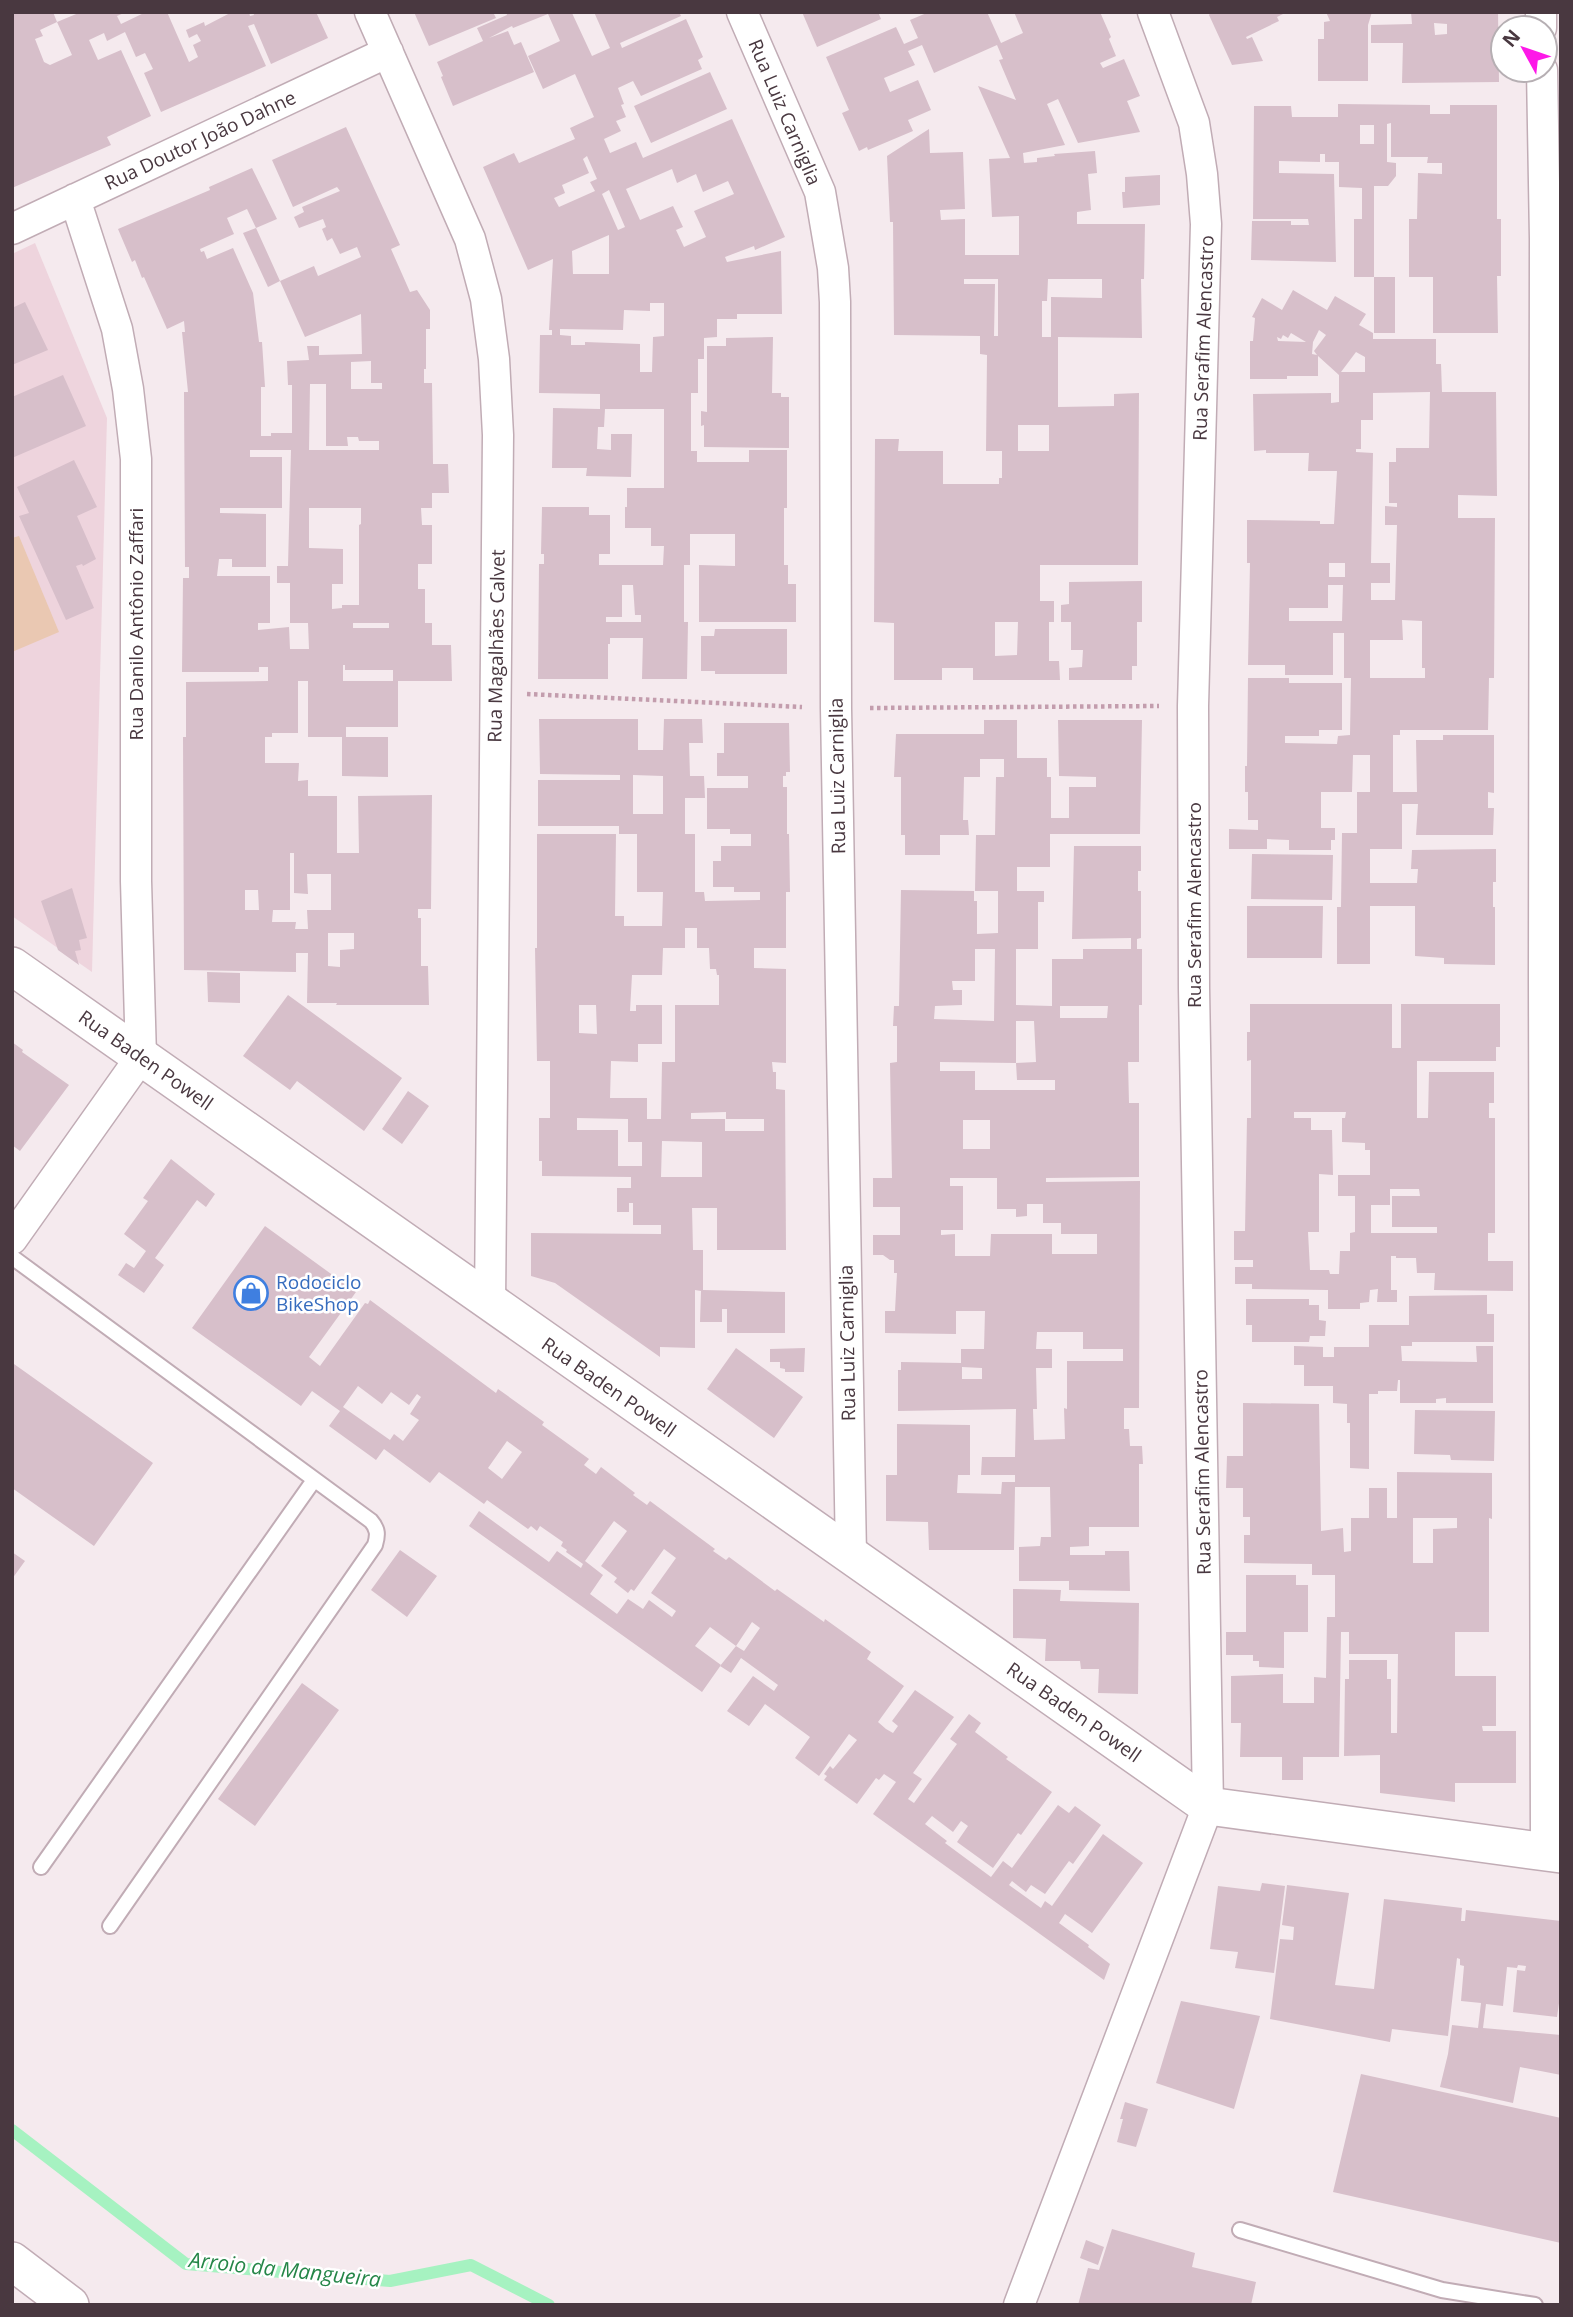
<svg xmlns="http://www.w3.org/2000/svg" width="1573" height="2317" font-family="'Open Sans',sans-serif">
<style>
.education{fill:#eed4dd}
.green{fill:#eac8b2}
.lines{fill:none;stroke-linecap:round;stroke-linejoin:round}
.stream{stroke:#a6f2c1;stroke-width:12}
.building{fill:#d7bfca;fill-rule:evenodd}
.service-casing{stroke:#c1acb5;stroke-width:18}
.minor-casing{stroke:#c1acb5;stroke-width:33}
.tertiary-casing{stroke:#c1acb5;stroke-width:40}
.path{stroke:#c39dad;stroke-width:4.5;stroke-dasharray:3.5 3.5;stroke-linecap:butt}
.service{stroke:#fff;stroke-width:14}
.minor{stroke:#fff;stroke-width:30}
.tertiary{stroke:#fff;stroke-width:37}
.labels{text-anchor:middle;stroke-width:5;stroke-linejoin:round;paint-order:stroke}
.street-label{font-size:19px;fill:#493840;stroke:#fff}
.shop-label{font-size:19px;fill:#366cbe;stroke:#fff;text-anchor:start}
.water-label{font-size:21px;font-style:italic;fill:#258648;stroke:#fff}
</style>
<rect width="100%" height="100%" fill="#f5eaee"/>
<path class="education" d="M35,243L107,418L92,972L12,916V254Z"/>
<path class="green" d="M19,536L59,632L12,652V538Z"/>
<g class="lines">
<path class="stream" d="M12,2130L186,2264L390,2281L471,2265L549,2305"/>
</g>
<path class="building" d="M12,12H53L57,22L81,12H126L117,16L121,24L146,12H167L189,62L198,57L193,45L201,41L197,34L189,38L186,30L204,22L205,26L232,12H249L250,16L254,15L253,12H316L328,38L271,64L254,24L248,26L266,66L161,112L144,73L153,69L145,53L136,57L125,32L107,41L104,33L89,40L98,60L121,50L151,116L107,137L111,145L12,188ZM57,22L72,55L50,65L44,62L35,39L43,36L40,30Z
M414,12H493L496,18L429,46Z
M506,12L572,13L592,56L610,48L594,12H679L681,16L620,43L622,48L686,19L703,57L698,60L702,69L641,96L633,81L618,88L624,104L621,105L626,117L616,121L621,131L604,139L610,153L636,142L643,158L732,119L785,237L755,250L754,246L725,257L727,262L781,251L782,314H737V319H717V337L704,338V359H698V393H691V451H697V462H749V450H787V508H784V565H788V584H796V622H699V565L735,566V534H690V565H684V622H688L687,679H642L643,638H610V644H608V679H538L539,564H544V554H541L542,507H589V515H610V554H599V565H663L664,546H651V528H625V507H627V488H664V409H605L604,427H598L597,449L611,450V434H632L631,477L586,476L587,468H552L553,408L600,409V394L539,393L540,335H552V330H549L553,259L528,270L483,167L514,153L519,163L575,139L570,128L594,117L575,74L543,89L528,56L560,41L548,14L513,28L512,26L489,38L508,31L514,45L521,42L534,72L453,106L441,77L443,76L437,62L483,41L477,28L507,15ZM587,156L597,179L590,182L595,191L559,207L554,198L565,193L562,185L589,173L583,159ZM672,169L677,183L696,174L703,192L728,181L734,194L694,211L706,237L684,247L676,230L683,227L673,206L640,220L626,189ZM609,190L625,227L618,230L602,194ZM609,235V274H573L572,251ZM650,303H664V336L653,337L652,372H640V344L585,342V345H571V336L560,335V329L623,330L624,310L650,311ZM622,585H633L635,615H641V622H606V617H622Z
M802,12H878L881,19L817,47Z
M929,12H987L1001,43L1023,33L1014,12H1100L1111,37L1109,39L1116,56L1100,63L1103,68L1124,59L1140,96L1127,101L1140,132L1078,143L1058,99L1047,104L1065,145L1023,153L1024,163L1037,162V158L1055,156L1054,154L1095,151L1097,173L1088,174L1091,210L1077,212V224H1145L1144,279H1141L1142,338L1058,337V407L1114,406V394L1139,393L1138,565H1040V601H1054V622H1049V661H1059L1060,680H973V668H942V680H894V623L874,622L875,439H899L898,451H943V484H999V478H1002V451H986L987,355L980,354V336L894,335L893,222H890L887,156L929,129L930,153L963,152L965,209L940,210L941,220L965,219V255H1019V216L992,217L989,159L1010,158L978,86L1016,100L999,60L1003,59L997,45L934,73L922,45L908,51L915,65L884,78L890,92L918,80L931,110L908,120L913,131L868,150L867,147L859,151L842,113L849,110L826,57L896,27L904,44L918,38L910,20ZM964,279H998V336H994L995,284H964ZM1048,279H1102V298L1051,297V337H1042V301H1047ZM1018,425H1049V451H1018ZM995,622H1018L1017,655L995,656Z
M1211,12H1287L1277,17L1279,21L1246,37L1247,39L1252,37L1263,61L1232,65L1209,15Z
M1326,12H1372L1368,25V81H1318V39H1324V22L1330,21Z
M1411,12H1498L1499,82L1402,83L1403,43H1371V25L1412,24ZM1434,23L1447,24V34L1435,35Z
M710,72L727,109L651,143L634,106Z
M1338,104L1430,105V114H1450V105H1497V219H1501V276H1497L1498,333H1433V277H1409V219H1417L1418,173L1442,174V163H1427L1428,157H1391V123L1387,124V162L1396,163V176L1388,186H1374V277H1395V333H1374V277H1354V219H1362V188L1339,187V162H1325V154H1320V162L1279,161V173L1334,174L1336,262L1251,260L1252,221H1291V225H1309L1308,219H1253L1254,106H1291L1292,117H1338ZM1360,125H1374V144H1360Z
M346,127L400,245L391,249L410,292L417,290L430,310V329H426V369H424V383H432L433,464H448L449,493H432V508H421L422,525H432V564H418V589H425V623H432V645H451L452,681H398V727H346V737H388V777L342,776V737H308V681H298V733H272V737H265V763H299L298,781L308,780V796H337V853H359L358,796L432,795L431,909H418V918H421V966H428L429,1005H336L337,1003H307L308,953H296V972L184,970L183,737H186V682L268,681V667H259V672H182L183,578H189V567H185L184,392H188L182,332H185L184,321L167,329L144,277L142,278L135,260L132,262L118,229L210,190L209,187L252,168L277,219L256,228L247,209L227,218L234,234L200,249L201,252L204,251L207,259L233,248L253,293L259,342H262L265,387H261V436H271V433H292V385H288L287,361L309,360L307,346H319V355L362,354L361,314L305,337L280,281L268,287L243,233L256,228L280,281L314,266L318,276L361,257L357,247L340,254L332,238L327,241L322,229L326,227L323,219L299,228L294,217L304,212L302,207L340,191L337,187L293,207L272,160ZM371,361V383H382V389H351V362ZM310,384H326V446H348L347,437H358L359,441H379V450H309ZM250,450H291L288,566H277V583H290V623H308L309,649H290L289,627L258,630V623H270V576H217L219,559H232V567H266V514L220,513V508H282V457H250ZM309,508H361V524L359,525V605H342V608L332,609V584H343V549L309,548ZM353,623H389V628H353ZM343,665H345V670H393V681H343ZM290,853H294V893L308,894L307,874H331V910H307L308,929H295L296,922H272L273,910H290ZM245,890H258L259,910H245ZM328,933H354V949L340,950V967L328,966Z
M1160,175V205L1123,208L1122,192H1125V177Z
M1293,290L1327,310L1335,296L1366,314L1359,325L1373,333V339H1436V364H1441L1442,392H1496L1497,496L1458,495V518H1495L1494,678H1489L1488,730H1400V735H1393V792H1417L1416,740H1443V735H1494V793L1488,792V808H1494L1493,835H1416L1418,804H1402V849H1370V883H1417L1418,869H1411L1412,850L1496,849V882H1493V907H1495V965L1444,964V958L1415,956V906H1370V964H1337V907H1341L1342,833H1357V792H1370V755H1353L1352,792H1321V828H1335V840H1331V850H1289V840L1267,839V849H1229V829L1258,830V820H1248V792H1245V766H1247L1248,678H1289V683H1342V730H1319V736H1285V743L1337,744L1338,736L1350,735L1351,678H1344V633H1333V675H1285V665H1248L1250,563H1247V520L1320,521V524H1334L1337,471H1308L1309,453H1266V450L1254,451L1253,394L1331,393V403L1339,402V375L1318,356V376H1287V379H1250V341H1253L1255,318L1252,317L1262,298L1282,310ZM1319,330L1326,335L1314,351L1317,355L1312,354L1313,342ZM1291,333L1306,342L1278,341L1277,337L1281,339L1283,335L1288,338ZM1356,352L1365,357V372H1341ZM1430,392L1429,448H1396V462H1389V503H1397V507L1385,506V525H1397L1395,600H1371V583H1390V563H1371L1373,453L1356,452V449H1361V420H1373V393ZM1329,563H1345V577H1329ZM1328,585H1343L1342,621H1289V608H1328ZM1402,620L1422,621V668H1425V678H1370V640H1403Z
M25,302L48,350L12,365V308Z
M773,337L772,393H781V397H789V448L704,447V425L701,426V411L707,412V346H726V338Z
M63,375L86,426L12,458V397Z
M74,460L97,507L77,516L96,559L83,566L82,564L76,566L94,608L66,620L19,516L29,513L17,487Z
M1142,581V622H1137V666H1132V680H1069V668L1082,667L1083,650H1071V622H1061V605L1069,604V582Z
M715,629H787V674H715V671H701V636H714Z
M539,719H638V750H663L664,719H702L703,743H689L690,776H704L705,798H685V834H695V892H704L705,901L760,900V892H734V887H713V861H721V846H751V834H730V829H707V788H748V776H717V753H724V723H789L790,772H786V776H783V787H787V834H789L790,892H786V948H754V968L786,969V1063L772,1062L773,1072H776V1089L785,1090L786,1250H717V1208H692L693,1250H703V1290L785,1292V1333H727V1309H722V1322H700L701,1291L695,1290V1348L660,1347V1357L555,1283L531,1276V1233L661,1234V1225H633V1203H629V1212H617V1188H631V1177L542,1176V1161H539V1118H550V1061H537L535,948H537V834H616L615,916H624V926H662L663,892H637V834H619V826H538V780H620V775L540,774ZM633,775L663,776V814H633ZM685,928H697V948H709L710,969H716L717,975H719V1005H675V1062H662L661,1119H647V1098H610L611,1061L638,1062V1044H662V1005H636V1011H630L632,975H662L663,948H685ZM579,1005H596L597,1034L579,1033ZM726,1112V1119H764V1131H725V1119H691V1113ZM577,1118L628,1119V1142H642V1166H618V1130H577ZM662,1141L702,1142V1177H661Z
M984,720H1017V758H1047V777H1051V818H1069V787H1096V777L1059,776L1058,720H1142L1140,834H1050V867H1017V891H1044V902H1038V949H1016V1005L1052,1006V959H1083V949H1131V938L1072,939L1074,846H1141V871H1138V891H1141V938L1137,939V949H1142V1005H1139V1062H1128L1129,1103H1139V1177L1046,1178V1182L1140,1181L1139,1408H1124V1429H1129L1130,1446H1142L1143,1464H1139V1527H1089V1546L1070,1547V1555H1105V1551H1129L1130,1591L1069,1590V1581H1019V1547L1040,1546L1041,1537H1051L1050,1487H1015L1014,1550H929L928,1522L886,1521V1475H897V1424L970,1425V1475H958L957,1493L1001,1494L1002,1482H1015V1475H981L982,1457H1015L1016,1409L898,1411V1370H901V1362L961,1363V1349H984L985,1311H956V1334L885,1333V1311H895L897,1273H894V1260H890L883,1255H873V1235H900V1207H873V1178H892L890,1063L897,1062V1026H893L894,1006H899L901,890L974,891V901H977V934L998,933V891H975L976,835H995L996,777H1004V759H980V777H964L963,820H968L969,835H940V855H905V835H901V777H894L896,734H984ZM975,949H995L994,1021L934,1019L935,1006L962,1005V990H953L952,981H975ZM1060,1006H1108L1107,1018H1060ZM1016,1021H1034L1036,1062L1016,1063L1017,1080H1055V1090H975V1071H940V1062L1016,1063ZM963,1120H990V1149H963ZM950,1178H997V1209H1016V1217L1027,1216V1204H1043V1223H1061V1234H1097V1254H1052V1234H991L990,1256H955V1234L941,1235V1230H963V1186H950ZM1037,1332H1083V1349H1123V1361H1067V1409L1064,1408L1065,1439L1034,1440L1033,1409H1037L1036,1368H1052V1349H1036ZM962,1367L982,1368V1379H962Z
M1252,854L1333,855L1332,900L1251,899Z
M72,888L87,938L79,940L81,950L75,951L79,965L58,950L41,901Z
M1247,906H1323L1322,958H1247Z
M207,972L240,973V1003L208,1002Z
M288,995L402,1078L364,1131L297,1081L290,1090L243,1056Z
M1250,1004H1392V1048H1401V1004H1500V1047H1496V1061H1417V1118H1428L1429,1072H1494V1103H1489V1118H1495V1233H1488V1261H1513V1291L1434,1290L1435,1273H1417L1416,1258H1396V1256H1391V1290H1397V1302H1377L1378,1289L1370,1290L1369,1302L1360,1303V1309H1328V1290L1252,1289V1284H1235V1267H1253V1260H1234V1231H1245L1247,1118H1251V1060L1247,1061V1032H1250ZM1294,1112H1346L1345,1118H1342V1142L1365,1143V1150H1370V1175H1338V1196H1355V1232L1350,1233V1251H1340L1339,1274H1330L1329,1270H1310L1308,1232H1319V1174L1333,1175L1332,1130H1311V1118H1294ZM1390,1189H1419L1420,1196H1392V1227H1437V1233H1371V1205H1390Z
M12,1042L23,1050L22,1052L69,1085L20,1151L12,1145Z
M408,1091L429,1106L402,1144L382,1129Z
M171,1159L215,1194L206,1207L197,1200L155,1258L164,1265L144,1293L118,1275L126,1263L134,1268L146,1251L124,1234L148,1201L143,1198Z
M265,1226L356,1292L309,1357L320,1366L365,1303L368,1304L370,1300L496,1393L498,1389L544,1422L542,1425L589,1459L584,1465L596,1474L601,1467L635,1493L633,1495L647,1505L650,1501L715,1549L713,1551L726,1560L729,1557L775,1591L777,1589L824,1622L825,1619L871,1652L867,1659L904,1686L878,1722L886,1729L893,1733L898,1726L892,1721L915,1690L954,1717L913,1773L922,1779L908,1799L914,1803L957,1744L950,1739L969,1714L981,1723L975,1732L1008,1757L1006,1759L1052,1792L1021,1835L1018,1833L993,1868L957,1842L968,1826L961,1821L953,1832L932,1816L925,1824L947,1841L945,1843L991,1877L1003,1861L1012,1868L1058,1805L1069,1813L1075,1806L1101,1825L1073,1864L1069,1861L1045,1894L1031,1885L1026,1892L1012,1881L1009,1885L1041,1908L1045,1901L1052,1906L1103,1834L1143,1863L1092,1933L1065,1914L1059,1923L1089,1945L1088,1947L1110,1964L1104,1980L873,1814L896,1782L884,1774L879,1780L876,1778L857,1804L824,1780L827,1776L824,1774L830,1766L833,1769L857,1740L849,1734L819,1776L795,1758L810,1737L765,1704L749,1726L727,1711L753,1676L774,1691L778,1685L741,1658L731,1673L720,1666L736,1646L744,1651L760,1628L752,1622L736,1646L710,1627L695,1646L721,1665L702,1692L469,1526L479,1511L549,1562L557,1551L581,1568L583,1564L566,1552L567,1550L561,1546L563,1542L540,1526L537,1531L531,1526L528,1529L487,1500L484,1504L439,1472L430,1483L384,1449L376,1460L329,1426L340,1411L312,1391L301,1406L192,1328ZM358,1386L382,1404L391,1392L409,1405L417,1394L421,1397L410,1414L419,1420L403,1441L394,1434L390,1440L343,1407ZM507,1441L522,1452L502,1479L488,1468ZM614,1521L627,1531L601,1566L617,1578L614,1582L628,1593L631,1589L634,1591L664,1549L676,1558L651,1593L676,1611L672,1617L649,1600L643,1609L628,1599L617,1614L590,1594L603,1575L585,1561Z
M1487,1295V1314H1494V1342H1412V1346H1401L1402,1361L1477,1362L1476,1346H1493V1403H1446V1398L1436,1399V1403H1400V1380H1398L1397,1391H1378V1394H1369V1469L1350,1468V1423H1347V1404L1333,1403V1386H1304V1365H1294V1346L1323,1347V1357H1334V1347H1369V1325H1409V1296Z
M1246,1299H1309V1305H1319V1320L1326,1321L1325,1336H1310L1309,1342H1252V1325H1246Z
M736,1348L803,1397L774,1438L707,1389Z
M805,1348L804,1372H785V1369L780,1368V1362H770V1349Z
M14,1364L153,1463L94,1546L12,1488V1367Z
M1243,1403L1319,1404L1321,1531L1343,1528L1344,1552L1351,1551V1518H1369V1488H1387V1518H1397V1472L1492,1473V1519L1489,1518V1632H1455V1676H1496V1726H1482L1483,1731H1516V1783H1455V1802L1380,1793V1755L1344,1756L1345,1679H1349V1660H1387V1679H1391V1733H1397L1398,1654H1349V1632H1341L1339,1757H1303V1780H1282V1757H1240L1241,1723H1231V1676L1283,1674V1703H1314V1677L1326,1678L1327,1617H1335V1575H1312V1564L1244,1563V1535H1250V1517H1243V1488H1226L1227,1456H1243ZM1413,1518H1457V1528L1433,1529V1563H1413Z
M1415,1410L1495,1411L1494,1461L1451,1460L1450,1455L1414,1454Z
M400,1550L437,1576L407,1617L371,1590Z
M12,1552L25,1561L12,1579Z
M1246,1575H1296V1585H1308V1632H1284V1668L1259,1667V1661H1253V1655H1226V1632H1246Z
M1013,1589L1061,1590L1060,1601L1139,1603L1138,1694L1098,1693L1099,1669H1081L1080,1661H1045L1046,1639L1013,1638Z
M302,1683L339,1710L255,1826L218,1799Z
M1262,1883L1285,1886L1274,1973L1235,1968L1238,1952L1210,1949L1218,1886L1260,1891Z
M1287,1885L1349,1893L1335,1985L1374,1989L1384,1899L1462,1908L1461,1921H1465L1466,1910L1561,1921V1989L1557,2017L1513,2012L1517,1970L1525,1971L1526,1966L1518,1965L1517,1968L1507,1967L1503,2006L1486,2004L1483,2028L1561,2035V2075L1520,2067L1513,2103L1440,2087L1448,2054L1452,2025L1478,2028L1481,2003L1461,2001L1464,1966L1460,1965V1959L1457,1958L1448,2036L1392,2029L1390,2042L1270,2019L1280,1939L1293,1940L1294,1927L1282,1925Z
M1181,2001L1260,2016L1234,2109L1156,2083Z
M1361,2074L1561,2118V2243L1333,2192Z
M1125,2102L1148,2109L1136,2147L1117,2142L1123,2119H1120Z
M1112,2229L1195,2253L1192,2267L1256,2282L1251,2305H1078L1088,2268L1099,2270Z
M1086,2240L1104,2247L1098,2265L1080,2258Z"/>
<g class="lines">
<g class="service-casing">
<path id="service" d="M12,1257L371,1521C378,1529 378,1535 375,1545L110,1926
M41,1867L314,1480
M1240,2230L1442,2290L1535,2305"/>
</g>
<g class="minor-casing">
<path id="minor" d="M370,12L470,239L486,299L494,359L498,435L490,1304
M742,12L820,192L833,268L835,302L836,708L851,1556
M1541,12V28
M1542,70L1545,239L1544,978L1546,1852
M12,229L388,52
M12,1239L141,1057L136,881V459L128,389L117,329L75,199
M1019,2305L1208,1806L1194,988L1193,706L1206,224L1202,174L1194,123L1153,12"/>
</g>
<g class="tertiary-casing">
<path id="tertiary" d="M12,966L1208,1806L1561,1854
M12,2261L70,2305"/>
</g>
<path class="path" d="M527,694L802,707
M870,708L1159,706"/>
<use href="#service" class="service"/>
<use href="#minor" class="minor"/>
<use href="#tertiary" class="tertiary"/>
</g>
<defs>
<g id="shop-ring" transform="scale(1.75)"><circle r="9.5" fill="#fff" stroke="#3f7fe0" stroke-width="1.5"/><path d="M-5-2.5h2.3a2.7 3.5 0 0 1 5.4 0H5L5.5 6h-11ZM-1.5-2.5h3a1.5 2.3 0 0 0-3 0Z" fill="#3f7fe0"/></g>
</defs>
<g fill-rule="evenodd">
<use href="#shop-ring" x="251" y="1293"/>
</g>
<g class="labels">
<g class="street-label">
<text transform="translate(785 112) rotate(67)" y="7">Rua Luiz Carniglia</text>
<text transform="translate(200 140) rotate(-25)" y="7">Rua Doutor João Dahne</text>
<text transform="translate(1203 338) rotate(-88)" y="7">Rua Serafim Alencastro</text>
<text transform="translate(136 624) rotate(-90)" y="7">Rua Danilo Antônio Zaffari</text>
<text transform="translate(496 646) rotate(-89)" y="7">Rua Magalhães Calvet</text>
<text transform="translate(837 776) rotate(-91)" y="7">Rua Luiz Carniglia</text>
<text transform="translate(1194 905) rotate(-90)" y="7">Rua Serafim Alencastro</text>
<text transform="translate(146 1060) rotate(35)" y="7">Rua Baden Powell</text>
<text transform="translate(847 1343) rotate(-91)" y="7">Rua Luiz Carniglia</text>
<text transform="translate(609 1387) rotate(35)" y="7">Rua Baden Powell</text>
<text transform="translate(1202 1472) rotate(-91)" y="7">Rua Serafim Alencastro</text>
<text transform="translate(1074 1712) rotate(35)" y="7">Rua Baden Powell</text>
</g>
<g class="shop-label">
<text x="276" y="1289">Rodociclo<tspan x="276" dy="22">BikeShop</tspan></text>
</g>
<g class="water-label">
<text transform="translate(285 2270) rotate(6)" y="7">Arroio da Mangueira</text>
</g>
</g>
<rect width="1573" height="2317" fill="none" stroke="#493840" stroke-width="28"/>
<g transform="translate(1524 49) rotate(310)"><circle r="33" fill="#ffffff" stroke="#b6afb3" stroke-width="2"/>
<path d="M0-5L12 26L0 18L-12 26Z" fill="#fd19e8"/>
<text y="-10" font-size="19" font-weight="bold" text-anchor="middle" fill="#493840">N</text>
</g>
</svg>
